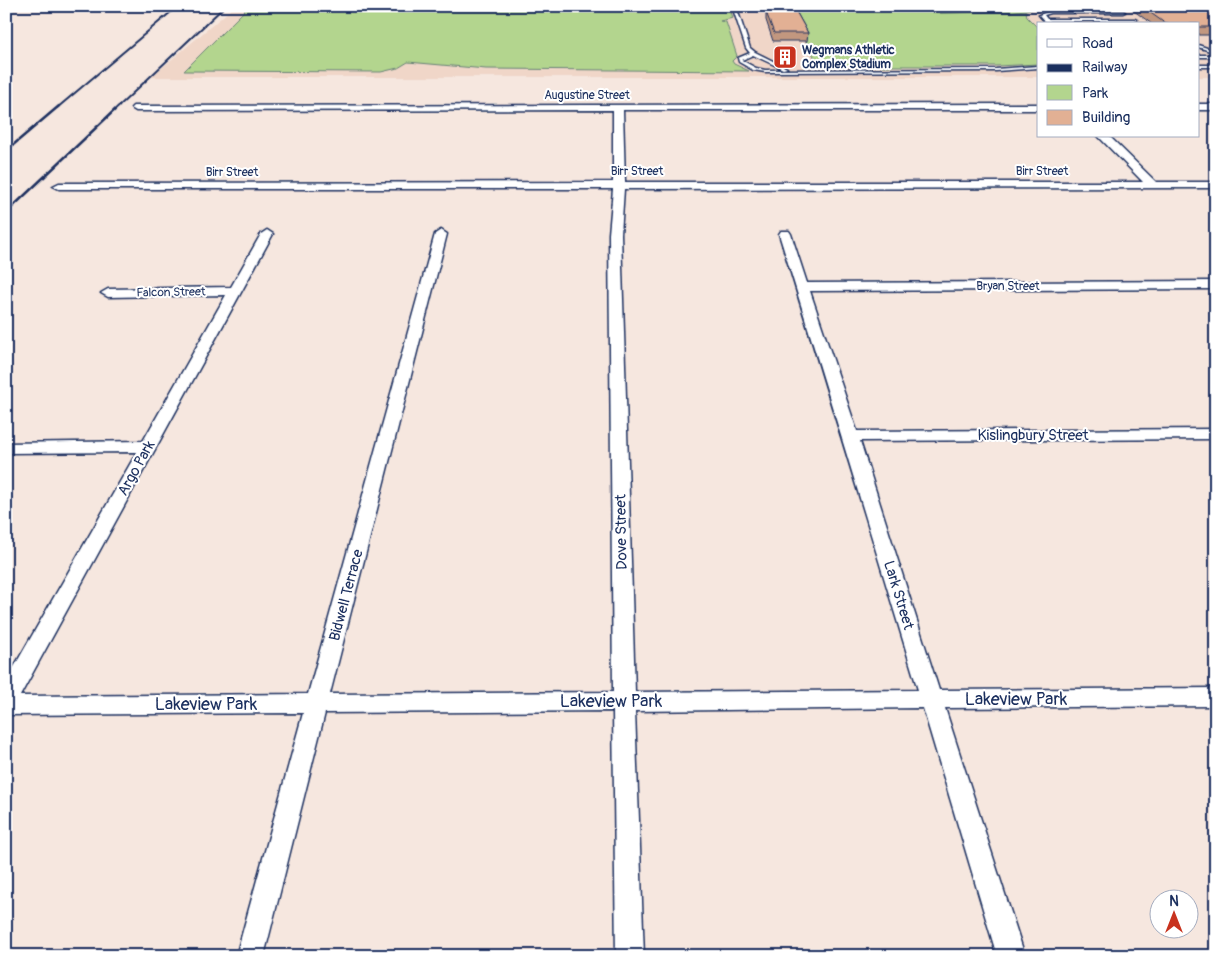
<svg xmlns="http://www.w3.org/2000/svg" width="1222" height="962" font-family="Pangolin,sans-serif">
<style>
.built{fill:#f0d6c8}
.green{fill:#b3d58e;stroke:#678276}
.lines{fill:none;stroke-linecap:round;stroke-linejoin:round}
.lane-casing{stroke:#1b2f5e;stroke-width:3}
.street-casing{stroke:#1b2f5e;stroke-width:3}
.lane{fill:#fff;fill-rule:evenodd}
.street{fill:#fff;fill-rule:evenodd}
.rail-far1{stroke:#1b2f5e;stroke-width:2}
.rail{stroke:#1b2f5e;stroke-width:2.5}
.wall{fill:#c2977f;stroke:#1b2f5e}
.building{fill:#e2b094;stroke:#1b2f5e}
.labels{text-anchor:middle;stroke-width:4;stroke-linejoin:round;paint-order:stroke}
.far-poi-label{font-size:12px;font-weight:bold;fill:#1b2f5e;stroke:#fff;text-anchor:start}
.far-street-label{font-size:12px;fill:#1b2f5e;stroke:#fff}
.street-label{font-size:15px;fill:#1b2f5e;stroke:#fff}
.near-street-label{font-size:18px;fill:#1b2f5e;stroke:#fff}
</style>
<rect width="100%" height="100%" fill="#f6e7df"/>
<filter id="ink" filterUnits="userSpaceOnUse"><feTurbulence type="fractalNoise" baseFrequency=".02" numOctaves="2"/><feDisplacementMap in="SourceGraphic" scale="10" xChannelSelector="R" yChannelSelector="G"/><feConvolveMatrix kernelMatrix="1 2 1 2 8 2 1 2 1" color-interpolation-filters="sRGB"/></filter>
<g filter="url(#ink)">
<path class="built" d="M235,6H1216V77H1198V24H1038V77H151Z"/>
<path class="green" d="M249,6H729L733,18L720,21L726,22L737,56L732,61L734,64L749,71L486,69L408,62L398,68L381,72L184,71Z
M788,6H1029L1032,9L1010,12L940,13L1026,11L1027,17L1038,28V64L996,66H819Z"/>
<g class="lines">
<g class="lane-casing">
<path id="lane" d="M732,6H736L750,48L755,52L787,68L783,69L753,55L742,60L743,61L756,68L765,70L996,69L1038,66V68L996,71L765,72L753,70L739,62L738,58L750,53L746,48Z
M1051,11H1123L1125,12L1123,13H1051L1044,15L1047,19H1135L1137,20L1135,21H1049L1052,24H1047L1039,15Z
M1198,45L1216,51V53L1198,47Z
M1198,55H1216V57H1198Z
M1198,65H1216V67H1198Z"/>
</g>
<g class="street-casing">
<path id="street" d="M1038,104V110H623L625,182H1143L1098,136H1109L1156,182H1216V188L624,189L621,234L635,692L918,690C872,538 826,385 779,234L781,231H789L791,234L807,283L1216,281V289L810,291L857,431L1216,429V439L860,441L939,690L1216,688V706L945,708L1025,956H997L923,708L635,711L644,956H616L613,711L325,713L264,956H236L303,713L6,715V681L137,452L6,453V443L143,441L226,295L108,297L101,293L108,289L231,287L261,234L267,230L273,234L20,696L308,694L435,234L441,230L447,234L330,694L613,692L609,234L613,189H59L53,186L59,183L613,182V110L136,111L131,108L133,106Z
M1198,104H1216V110H1198Z"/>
</g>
<use href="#lane" class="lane"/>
<use href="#street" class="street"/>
<path class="rail-far1" d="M57,108L178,6
M117,108L225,6"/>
<path class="rail" d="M6,151L59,106
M6,213L119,106"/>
</g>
<path class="wall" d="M765,6H793L808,33L807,41H773L766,20V12H768Z
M1131,6H1216V35H1198V24H1152L1130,8Z"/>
<path class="building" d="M769,6H793L808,33H774L766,12H772Z
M1141,6H1216V27H1198V24H1166Z"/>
</g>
<defs>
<g id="building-square" transform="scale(1.25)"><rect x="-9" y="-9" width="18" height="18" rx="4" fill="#c8321e" stroke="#fff"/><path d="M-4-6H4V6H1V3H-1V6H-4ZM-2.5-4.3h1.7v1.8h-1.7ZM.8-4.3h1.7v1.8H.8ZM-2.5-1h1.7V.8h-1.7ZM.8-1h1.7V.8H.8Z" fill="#fff"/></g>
</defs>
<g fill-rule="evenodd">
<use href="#building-square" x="785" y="57"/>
</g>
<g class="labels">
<g class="far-poi-label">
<text x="802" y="54">Wegmans Athletic<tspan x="802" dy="14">Complex Stadium</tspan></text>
</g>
<g class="far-street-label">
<text x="587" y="99">Augustine Street</text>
<text x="637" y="175">Birr Street</text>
<text x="1042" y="175">Birr Street</text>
<text x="232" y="176">Birr Street</text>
<text x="1008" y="290">Bryan Street</text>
<text transform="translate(171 292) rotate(-1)" y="4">Falcon Street</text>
</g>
<g class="street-label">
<text x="1033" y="440">Kislingbury Street</text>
<text transform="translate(136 468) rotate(-61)" y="5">Argo Park</text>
<text transform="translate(621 532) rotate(-91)" y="5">Dove Street</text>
<text transform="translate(346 595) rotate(-75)" y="5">Bidwell Terrace</text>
<text transform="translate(899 595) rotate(73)" y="5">Lark Street</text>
</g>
<g class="near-street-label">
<text x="1016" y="705">Lakeview Park</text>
<text x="611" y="707">Lakeview Park</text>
<text x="206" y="710">Lakeview Park</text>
</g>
</g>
<rect width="1222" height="962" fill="none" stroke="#fff" stroke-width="25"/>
<rect x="12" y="12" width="1197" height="937" fill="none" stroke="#1b2f5e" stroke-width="2" filter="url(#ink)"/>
<rect x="1037" y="22" width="162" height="115" fill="#ffffff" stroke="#a4acbf"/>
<rect x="1047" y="39" width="25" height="8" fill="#ffffff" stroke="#a4acbf"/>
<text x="1082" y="48" font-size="15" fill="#1b2f5e">Road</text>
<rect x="1047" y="64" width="25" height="8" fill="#1b2f5e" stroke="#a4acbf"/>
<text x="1082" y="72" font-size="15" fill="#1b2f5e">Railway</text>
<rect x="1047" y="85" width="25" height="15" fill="#b3d58e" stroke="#a4acbf"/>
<text x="1082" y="98" font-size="15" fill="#1b2f5e">Park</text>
<rect x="1047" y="110" width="25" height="15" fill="#e2b094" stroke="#a4acbf"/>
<text x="1082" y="122" font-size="15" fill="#1b2f5e">Building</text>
<g transform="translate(1174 914)"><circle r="24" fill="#ffffff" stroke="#a4acbf"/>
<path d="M0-4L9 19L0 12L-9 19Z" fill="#c8321e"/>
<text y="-8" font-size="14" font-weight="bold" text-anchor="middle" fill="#1b2f5e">N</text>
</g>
</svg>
